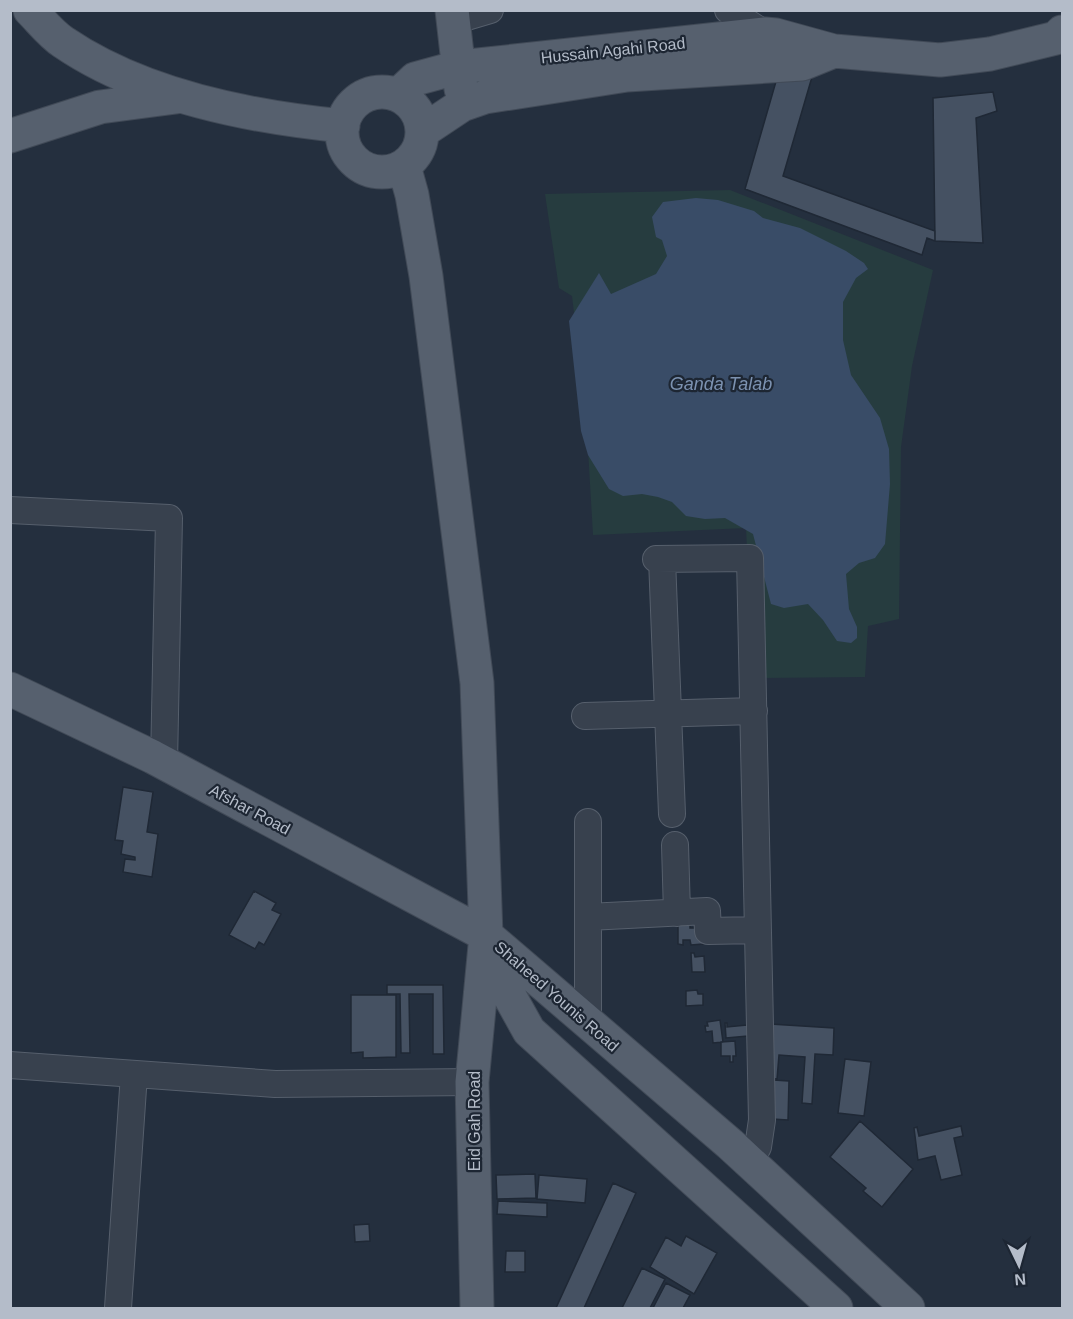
<svg xmlns="http://www.w3.org/2000/svg" width="1073" height="1319" font-family="Arial,sans-serif">
<style>
.green{fill:#263c3f}
.water{fill:#394c67}
.building{fill:#455162;stroke:#1f2835;stroke-width:1.5}
.lines{fill:none;stroke-linecap:round;stroke-linejoin:round}
.minor-casing{stroke:#565f6c;stroke-width:28}
.major-casing{stroke:#414a57;stroke-width:35}
.minor{stroke:#38414e;stroke-width:26}
.major{stroke:#56606e;stroke-width:33}
.labels{text-anchor:middle;stroke-width:4.5;stroke-linejoin:round;paint-order:stroke}
.street-label{font-size:16px;fill:#b4bcc9;stroke:#1d2633}
.water-label{font-size:18px;font-style:italic;fill:#7c92b1;stroke:#1d2633}
</style>
<rect width="100%" height="100%" fill="#242f3e"/>
<path class="green" d="M730,190L933,270L912,366L901,447L899,619L868,626L865,677L753,678L746,528L593,535L586,415L572,296L559,288L545,194Z"/>
<path class="water" d="M696,198L718,200L754,211L763,218L800,228L846,251L864,263L868,269L856,278L843,302V340L851,375L880,418L889,449L890,484L885,544L875,558L859,563L846,574L849,609L857,627V638L851,643L837,641L823,620L808,604L784,608L771,604L753,534L725,518L705,519L686,516L672,502L658,497L642,494L623,496L609,489L588,455L581,431L569,321L599,273L611,294L656,274L667,256L662,240L656,237L652,217L663,202Z"/>
<path class="building" d="M779,71L812,77L783,176L935,231V241L927,238L922,255L745,189Z
M993,92L997,111L976,118L983,243L935,241L933,98Z
M123,787L153,792L147,832L158,834L152,877L123,872L125,859L135,860V857L121,854L123,841L115,840Z
M254,891L276,903L272,910L281,914L264,945L259,942L255,949L229,935Z
M690,914V928H703V944L691,945L690,940H683V945L678,944V919Z
M691,953H694L695,957L704,956L705,972H692Z
M387,985H443L444,1054H433V994H409L410,1053H401L400,994H387Z
M697,990L698,994H703V1005L686,1006V991Z
M351,995H396V1057L363,1058V1052L351,1053Z
M720,1020L723,1042L713,1043L712,1031L706,1032L705,1026H708L707,1022Z
M725,1023H727V1027L747,1025L748,1036L726,1038Z
M770,1024L834,1028L833,1055L815,1054L812,1104L802,1103L805,1057L779,1055L777,1079L767,1078Z
M735,1041L736,1056H733V1062H730V1056H721V1042Z
M845,1059L871,1062L864,1116L838,1113Z
M773,1080L789,1081L788,1120L772,1119Z
M860,1121L913,1169L882,1207L863,1191L866,1188L830,1157Z
M961,1126L963,1136L954,1138L962,1175L941,1180L935,1156L918,1160L914,1128L917,1127L919,1136Z
M535,1174L536,1198L497,1199L496,1175Z
M539,1175L587,1179L585,1203L537,1199Z
M613,1183L636,1193L584,1308H556Z
M498,1201L547,1203V1217L497,1214Z
M369,1224L370,1241L355,1242L354,1225Z
M686,1236L717,1253L694,1294L650,1267L666,1237L681,1246Z
M506,1251H525V1272H505Z
M642,1268L665,1279L650,1308H622Z
M666,1283L690,1295L683,1308H653Z"/>
<g class="lines">
<g class="minor-casing">
<path id="minor" d="M728,10L765,34
M453,21L490,10
M10,510L169,518L164,763
M656,559L750,558L762,1120L758,1147L749,1163
M662,559L672,814
M585,716L754,711
M675,845L677,913
M588,917L707,911L708,931L758,930
M588,1022V822
M10,1065L275,1084L472,1082
M118,1308L134,1074"/>
</g>
<g class="major-casing">
<path id="major" d="M30,10C41,21 51,34 63,42C142,96 250,117 343,126
M452,10L461,89
M342 132a40 40 0 1 1 80 0a40 40 0 1 1-80 0Z
M398,95L415,79L459,67L765,34L776,35L834,51L940,60L990,54L1056,38L1062,32
M423,131L462,105L485,97L627,75L802,64L834,51
M10,136L100,107L176,97
M404,166L412,195L426,276L477,683L486,935L472,1082L477,1308
M10,689L153,757L486,935L730,1144L908,1308
M489,942L509,995L529,1031L836,1308"/>
</g>
<use href="#minor" class="minor"/>
<use href="#major" class="major"/>
</g>
<g class="labels">
<g class="street-label">
<text transform="translate(613 50) rotate(-6)" y="6">Hussain Agahi Road</text>
<text transform="translate(250 809) rotate(28)" y="6">Afshar Road</text>
<text transform="translate(557 996) rotate(41)" y="6">Shaheed Younis Road</text>
<text transform="translate(474 1121) rotate(-90)" y="6">Eid Gah Road</text>
</g>
<g class="water-label">
<text x="721" y="390">Ganda Talab</text>
</g>
</g>
<rect width="1073" height="1319" fill="none" stroke="#b4bcc9" stroke-width="24"/>
<g transform="translate(1019 1265) rotate(175)" stroke="#1d2633" stroke-width="4.5" paint-order="stroke">
<path d="M0-4.5L10 22L0 15L-10 22Z" fill="#b4bcc9"/>
<text y="-9" font-size="16" font-weight="bold" text-anchor="middle" fill="#b4bcc9">N</text>
</g>
</svg>
